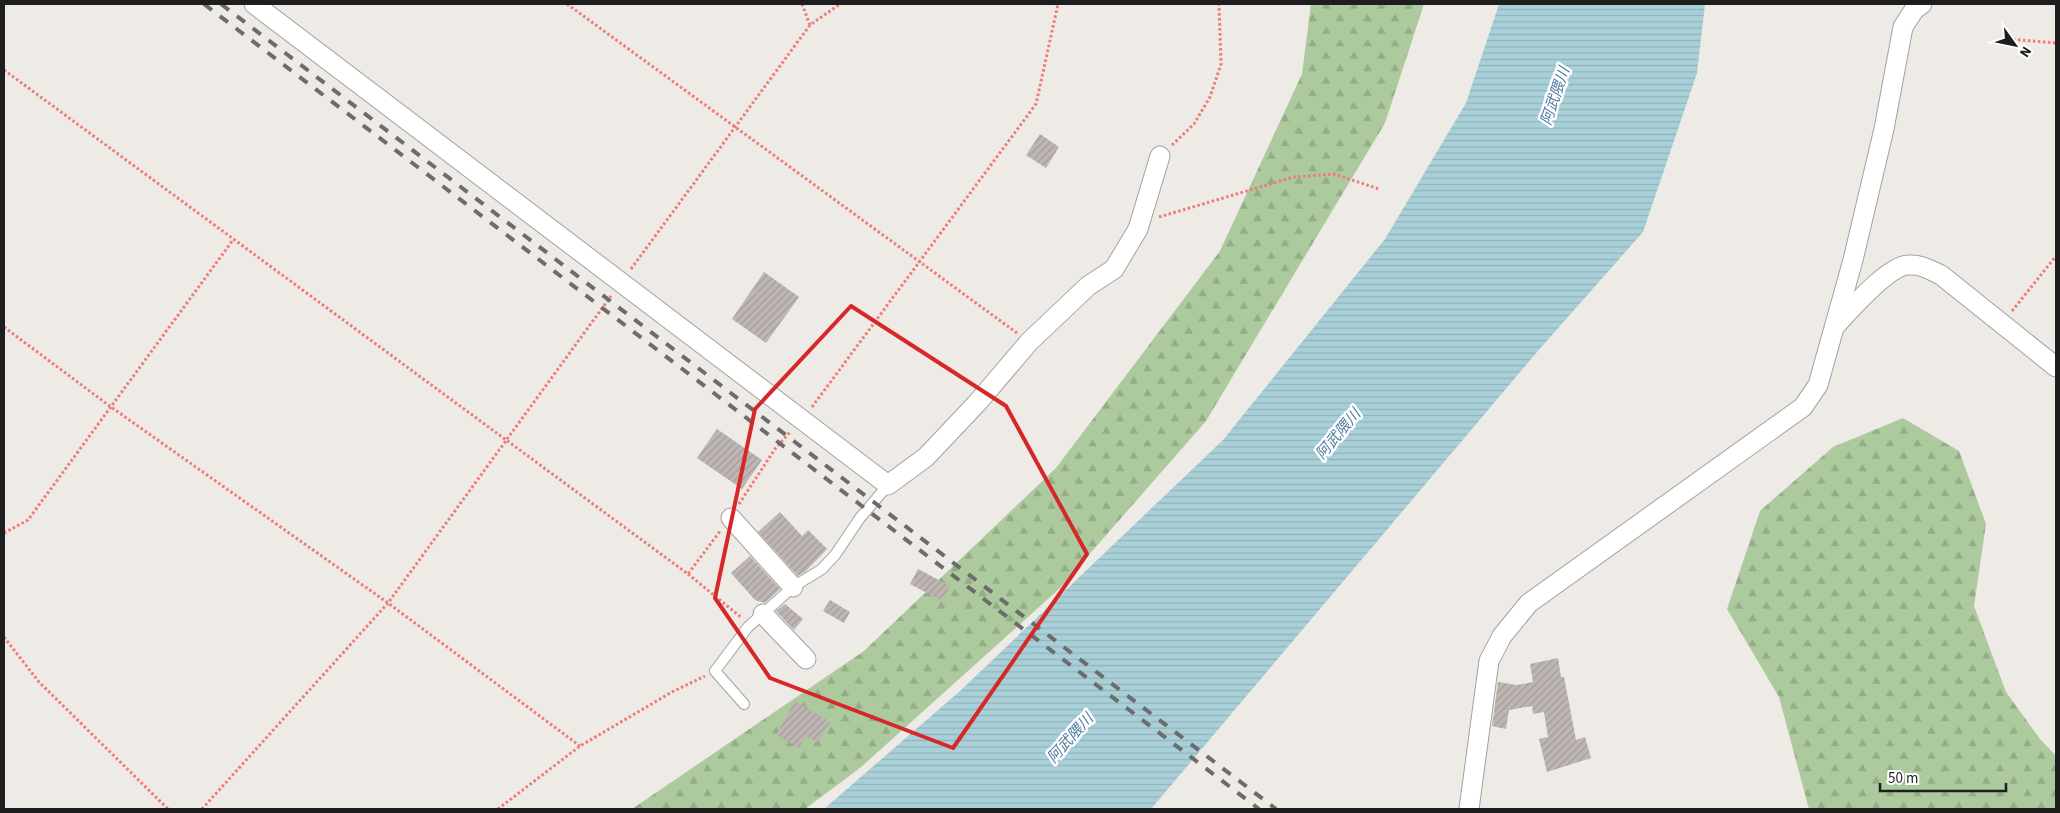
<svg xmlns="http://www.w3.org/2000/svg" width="2060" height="813" font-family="'Source Sans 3','Noto Sans JP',sans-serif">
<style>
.forest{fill:url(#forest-firs)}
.water{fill:url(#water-rules)}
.building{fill:url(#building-hatch)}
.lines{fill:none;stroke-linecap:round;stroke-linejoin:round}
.service-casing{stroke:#a2a2a2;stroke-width:12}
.minor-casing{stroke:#a2a2a2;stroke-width:21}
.path{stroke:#ee7b76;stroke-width:3;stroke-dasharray:2.5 2.5;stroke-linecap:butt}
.service{stroke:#fff;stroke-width:10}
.minor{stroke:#fff;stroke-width:19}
.rail{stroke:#6c6c6c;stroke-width:4;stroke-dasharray:10 10;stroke-linecap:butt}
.marked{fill:none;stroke:#d62828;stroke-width:4;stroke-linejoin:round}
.labels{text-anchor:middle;stroke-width:5;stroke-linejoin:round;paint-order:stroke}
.water-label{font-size:15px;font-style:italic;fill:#4f7a9f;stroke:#fff}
</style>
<defs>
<pattern id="forest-firs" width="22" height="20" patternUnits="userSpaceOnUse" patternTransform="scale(1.25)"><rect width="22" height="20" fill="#acca9d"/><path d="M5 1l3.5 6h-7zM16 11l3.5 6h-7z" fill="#94ad87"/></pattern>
<pattern id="water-rules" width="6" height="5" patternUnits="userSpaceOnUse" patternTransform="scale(1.25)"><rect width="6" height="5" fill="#a9d0d8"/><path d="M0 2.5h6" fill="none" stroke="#91b2b9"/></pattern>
<pattern id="building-hatch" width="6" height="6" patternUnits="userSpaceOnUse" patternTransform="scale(1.25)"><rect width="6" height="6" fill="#beb6b2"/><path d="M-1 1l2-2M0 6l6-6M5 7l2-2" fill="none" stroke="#a39c99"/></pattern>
</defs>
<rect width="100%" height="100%" fill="#eeeae5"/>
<path class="forest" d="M1311,4H1424L1385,123L1206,421L1059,589L860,768L805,809H632L864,651L1056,468L1220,251L1302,74Z
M1903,418L1959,451L1986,524L1974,606L2006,692L2040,739L2056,756V809H1809L1779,697L1727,609L1760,511L1833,447Z"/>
<path class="water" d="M1499,4H1705L1697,73L1643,232L1537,352L1151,809H824L960,691L1223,440L1385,239L1466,103Z"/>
<path class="building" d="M1040,134L1059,147L1046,168L1026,155Z
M764,272L799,297L766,343L732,319Z
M717,429L762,460L742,489L697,458Z
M780,512L802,536L808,530L827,549L806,571L798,576L758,532Z
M750,556L780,589L765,603L755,600L731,573Z
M918,569L950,586L942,601L910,584Z
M830,600L850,612L844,623L823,611Z
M785,604L803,619L794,630L776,611Z
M1558,658L1561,677H1564L1576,740L1585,737L1591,758L1547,772L1539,739L1548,737L1544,712L1533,714L1532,706L1509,710L1506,729L1492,726L1498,682L1517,685L1533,682L1530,664Z
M795,701L830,722L818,743L806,736L799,748L776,735Z"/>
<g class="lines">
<g class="service-casing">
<path id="service" d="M744,704L715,671L748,627L793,587L822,569L835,555L860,518L888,485"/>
</g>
<g class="minor-casing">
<path id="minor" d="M254,4L888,485L926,457L978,402L1029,342L1088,286L1114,269L1138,229L1160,156
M1836,325C1850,310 1888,266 1908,265C1921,264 1930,270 1941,275L2056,367
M731,518L793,587
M763,614L806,659
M1469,809L1489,661L1502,636L1529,603L1803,407L1818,385L1853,260L1884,129L1903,27L1914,10L1922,4"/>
</g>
<path class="path" d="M567,4L1017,333
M802,4L810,25
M2008,39L2056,43
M4,70L688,574L721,530
M1172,145L1194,124L1210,97L1221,64L1219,4
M1159,217L1294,177L1334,174L1379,189
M631,269L810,25L840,4
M2012,311L2056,256
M4,327L111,407L388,603L580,746
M812,407L1036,104L1058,4
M739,504L775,449L790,432
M4,533L28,520L233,240
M688,574L742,618
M4,637L39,682L168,809
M202,809L388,603L611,296
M498,809L580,746L672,692L705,676"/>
<use href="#service" class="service"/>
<use href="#minor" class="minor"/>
<path class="rail" d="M204,4L1259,809
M221,4L1276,809"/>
</g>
<path class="marked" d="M851,306L1006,406L1087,554L953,748L770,678L715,598L755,409Z"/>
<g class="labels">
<g class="water-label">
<text transform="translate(1555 96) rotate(-71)" y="5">阿武隈川</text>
<text transform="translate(1338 434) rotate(-50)" y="5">阿武隈川</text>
<text transform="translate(1070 738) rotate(-48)" y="5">阿武隈川</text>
</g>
</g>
<rect width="2060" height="813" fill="none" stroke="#1e1e1e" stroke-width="10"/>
<g transform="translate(2015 45) rotate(123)" stroke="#ffffff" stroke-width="4" paint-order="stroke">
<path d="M0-4L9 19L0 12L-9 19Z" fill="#1e1e1e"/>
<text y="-8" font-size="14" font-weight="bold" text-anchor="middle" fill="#1e1e1e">N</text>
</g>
<path d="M1880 783v8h126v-8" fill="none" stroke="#1e1e1e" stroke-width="2.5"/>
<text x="1888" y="783" font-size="15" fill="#1e1e1e" stroke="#ffffff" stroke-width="4" paint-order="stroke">50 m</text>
</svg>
